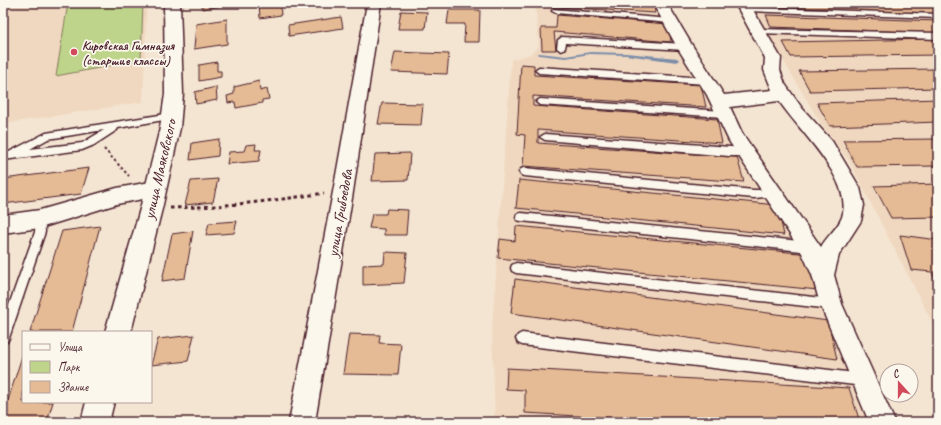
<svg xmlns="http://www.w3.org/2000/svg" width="941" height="425" font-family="Caveat,sans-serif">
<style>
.built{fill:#f0d8c0}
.green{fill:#bdd48a;stroke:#847a5a}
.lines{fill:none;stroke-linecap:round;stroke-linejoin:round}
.stream{fill:#7c8da9;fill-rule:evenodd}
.building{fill:#e5bb95;stroke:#4a1f2b}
.lane-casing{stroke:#4a1f2b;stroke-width:3}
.street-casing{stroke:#4a1f2b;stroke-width:3}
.secondary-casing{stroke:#4a1f2b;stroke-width:3}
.path-far1{stroke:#4a1f2b;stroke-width:2;stroke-dasharray:2.5 2.5;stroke-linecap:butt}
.path{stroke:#4a1f2b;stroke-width:3;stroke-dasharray:3.5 3.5;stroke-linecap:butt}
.lane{fill:#fbf7ec;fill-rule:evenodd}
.street{fill:#fbf7ec;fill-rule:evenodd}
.secondary{fill:#fbf7ec;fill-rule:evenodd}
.poi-dot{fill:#d1495b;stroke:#fbf7ec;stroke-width:1.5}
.labels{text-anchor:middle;stroke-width:3.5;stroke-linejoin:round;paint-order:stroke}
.far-poi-label{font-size:13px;font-weight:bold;fill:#4a1f2b;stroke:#fbf7ec;text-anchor:start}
.street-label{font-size:16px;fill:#4a1f2b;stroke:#fbf7ec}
</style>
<rect width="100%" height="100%" fill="#f4e5d2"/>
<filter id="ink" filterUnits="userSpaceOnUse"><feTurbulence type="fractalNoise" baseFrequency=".025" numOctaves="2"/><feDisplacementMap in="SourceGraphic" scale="8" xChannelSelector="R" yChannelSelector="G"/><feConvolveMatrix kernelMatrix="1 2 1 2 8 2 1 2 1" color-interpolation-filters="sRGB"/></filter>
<g filter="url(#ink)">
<path class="built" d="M3,3H147L143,102L3,124Z
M535,3H658L811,255L877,422H495L492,329L511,60L530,54L539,46Z
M749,3H938V330L933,324L849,161L821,124Z"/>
<path class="green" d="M68,3H143L141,60L56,76Z"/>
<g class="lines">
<path class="stream" d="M590,52L626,53L677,58L679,60L677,62L626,55L590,54L566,58L539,55L537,54L539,53L566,56Z"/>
</g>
<path class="building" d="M202,3H230V5L202,9Z
M266,3H280L281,15L260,18L259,4Z
M543,3H654L655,13L543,6Z
M759,3L938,4V14L761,7Z
M449,10H480L479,42H464L465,24H447Z
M401,11L427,12L425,29H398Z
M557,15L669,24L671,42L554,32L556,50H542L541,28H556Z
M766,15L938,21V33L771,27Z
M341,17L343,28L289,36L288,25Z
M227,19V44L194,49L196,24Z
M938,39V55L791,57L783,42Z
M395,52L449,54L447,74L391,72Z
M217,62V71H221V77L199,81V65Z
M521,64L534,65V75L701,85L706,107L533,96V106L717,119L722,143L538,130V143L737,157L744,182L523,166L525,135L517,134Z
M938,69V88L810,91L799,71Z
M259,81L260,91L267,89L269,99L262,100V103L236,108L235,102L228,103L227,96L234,94V87Z
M216,87L217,100L196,104L195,92Z
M938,99V122L830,126L817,103Z
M382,103L423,104L421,125L378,124Z
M219,139L218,156L190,160L192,143Z
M938,139V166L857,167L843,140Z
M256,144L255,150H261L259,161L227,164L229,152L244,151L246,145Z
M410,153L408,180L372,181L375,154Z
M89,168L81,194L3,204V179Z
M218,179L213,202L185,205L191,181Z
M519,180L777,205L784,235L516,208Z
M938,184V217L891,218L874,186Z
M387,209L408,210L406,235H384V229L369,228L372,214H386Z
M237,221L234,233L206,235L209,223Z
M100,226L72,332H30L62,231Z
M516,226L809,254L818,290L498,258L500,239L515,241Z
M193,231L185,278L162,281L172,234Z
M900,235L938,240V289L932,272L911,270Z
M385,252L407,253L404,283L363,285V265L384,264Z
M515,279L828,321L837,359L511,313Z
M349,334L380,335L379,343L401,344L398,375L343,374Z
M194,335L188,361L151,365L158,339Z
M23,353V402H53L47,422H3V416Z
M507,368L849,388L860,422H682L525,413V390L506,389Z"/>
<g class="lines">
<g class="lane-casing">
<path id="lane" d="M743,7L938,14V18L746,11H743Z
M553,9L670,19L674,21L670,23L556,13L552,11Z
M755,29L938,33V39L758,33H755Z
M562,37L685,44L689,47L685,50L566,43L565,48L561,51L557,48L558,40Z
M539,67L706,78L710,81L706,84L539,73L535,70Z
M540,99L724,111L728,114L724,117L540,105L536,102Z
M172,113L175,114L176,116L175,118L118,128L117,130L94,145L82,150L3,160V152H9L46,133ZM104,130L82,143L30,149L48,139Z
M545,134L745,148L750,152L745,156H729L545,140L540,137Z
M524,168L754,190H776L778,193L776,196L754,198L524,176L521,175L519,172L521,169Z
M521,213L810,242L814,244L815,247L814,250L810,252L521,221L517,220L516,217L517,214Z
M40,215L44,216L45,232L9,338L7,342L3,344V322L35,232L36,216Z
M516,263L831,299L835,300L837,304L835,308L831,309L516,273L512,271L511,268L512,265Z
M522,333L863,374L867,376L869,380L867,384L863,386L522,345L518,343L516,339L518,335Z"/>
</g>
<g class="street-casing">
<path id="street" d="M367,3H381L353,192L315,422H289L333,192Z
M653,3H667L692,45L724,95L772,90L764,70L765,58L735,3H749L781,58L780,70L785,84L802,108L832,141L860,188L864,205L861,221L839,255L834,275L842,304L895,422H869L820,304L812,275L802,253L729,141L707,95L677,47ZM779,101C798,130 854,180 842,217C838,228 826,237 821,247L742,133L730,107Z
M156,181L163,183L166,189L163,195L117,204L40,228L3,233V215L40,210L117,188Z"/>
</g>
<g class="secondary-casing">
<path id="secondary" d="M164,3H180L183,94L180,128L162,209L131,332H105L140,209L160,128L165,94Z
M86,402H114L109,422H81Z"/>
</g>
<path class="path-far1" d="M104,149L129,176"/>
<path class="path" d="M170,208C222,207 273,201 324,193"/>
<use href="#lane" class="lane"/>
<use href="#street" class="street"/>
<use href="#secondary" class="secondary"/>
</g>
</g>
<circle class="poi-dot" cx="74" cy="52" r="4"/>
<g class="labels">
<g class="far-poi-label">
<text x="82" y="50">Кировская Гимназия<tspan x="82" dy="15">(старшие классы)</tspan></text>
</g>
<g class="street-label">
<text transform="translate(159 169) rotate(-77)" y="6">улица Маяковского</text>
<text transform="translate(339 213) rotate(-80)" y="6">улица Грибоедова</text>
</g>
</g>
<rect width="941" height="425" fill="none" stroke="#fbf7ec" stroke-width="16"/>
<rect x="8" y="8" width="925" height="409" fill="none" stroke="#4a1f2b" stroke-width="1.5" filter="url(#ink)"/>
<rect x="22" y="331" width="130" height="72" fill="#fbf7ec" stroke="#b4a19f"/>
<rect x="30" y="344" width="20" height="6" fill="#fbf7ec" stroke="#b4a19f"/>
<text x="58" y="351" font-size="12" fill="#4a1f2b">Улица</text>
<rect x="30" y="361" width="20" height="12" fill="#bdd48a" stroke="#b4a19f"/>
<text x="58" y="371" font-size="12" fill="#4a1f2b">Парк</text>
<rect x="30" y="381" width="20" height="12" fill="#e5bb95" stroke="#b4a19f"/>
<text x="58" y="391" font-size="12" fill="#4a1f2b">Здание</text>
<g transform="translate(899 383) rotate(339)"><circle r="19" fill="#fbf7ec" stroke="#b4a19f"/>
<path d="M0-3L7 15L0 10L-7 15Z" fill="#d1495b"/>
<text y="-6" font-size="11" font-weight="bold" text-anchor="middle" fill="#4a1f2b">С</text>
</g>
</svg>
